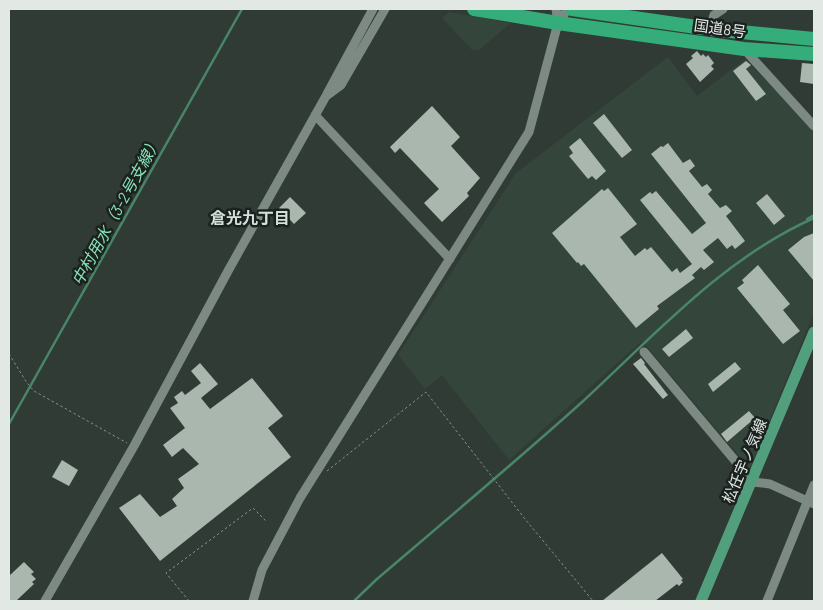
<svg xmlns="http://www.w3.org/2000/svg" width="823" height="610" font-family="Barlow,'Noto Sans JP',sans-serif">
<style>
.built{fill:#34453b}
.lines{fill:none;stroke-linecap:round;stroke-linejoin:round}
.stream{stroke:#498567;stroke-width:2.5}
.building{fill:#a9b7af}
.path{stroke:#88918c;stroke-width:1;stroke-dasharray:2.5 2.5;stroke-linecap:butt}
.minor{stroke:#7d8a83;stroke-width:9}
.major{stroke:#529f7e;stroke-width:11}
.highway{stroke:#35ad7a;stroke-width:14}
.labels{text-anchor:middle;stroke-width:5;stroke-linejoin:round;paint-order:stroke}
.street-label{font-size:15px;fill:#e2e9e5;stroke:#1b211e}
.water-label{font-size:16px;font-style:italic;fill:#88e2b5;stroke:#1b211e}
.neighbourhood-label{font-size:16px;font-weight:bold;fill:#d2e1d9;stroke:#1b211e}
</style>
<rect width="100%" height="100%" fill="#303b35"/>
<path class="built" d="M449,12L511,23L479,50H472L442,18Z
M668,57L697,96L745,59L814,131V312L750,469L642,341L509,460L442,375L425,389L398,355L516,173Z"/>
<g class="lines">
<path class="stream" d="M807,219L814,215
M9,424L242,9
M354,601L377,579C445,521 514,463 581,403C654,336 722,259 814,218"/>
</g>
<path class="building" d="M697,51L701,56L703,54L706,57L708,55L714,63L711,66L714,69L700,82L686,64L693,58L691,56Z
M746,61L751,65L746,69L766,94L756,101L733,71Z
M802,63L814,64V84L800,82Z
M432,106L460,137L451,146L480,178L467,193L469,196L442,222L424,203L439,189L400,148L395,153L390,147Z
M604,114L632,150L622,158L593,123Z
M580,138L606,171L596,180L592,176L588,179L569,156L573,153L569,147Z
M668,143L683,163L690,159L695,166L689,171L702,187L707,184L712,190L708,194L720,208L726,205L732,211L726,216L745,241L735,249L732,245L727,249L718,238L703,250L714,262L704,270L701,267L692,275L695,278L657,306L659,309L636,328L584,264L581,266L578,262L577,263L552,233L602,189L604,191L608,188L637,224L620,237L635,256L645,248L647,250L651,247L672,272L677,268L680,273L692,264L640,200L650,192L652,194L656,191L692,234L706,223L651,154L661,146L663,147Z
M767,194L785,216L774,225L756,203Z
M290,197L306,213L294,224L279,208Z
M814,233V281L788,250L804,237Z
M758,265L790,304L783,310L800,331L783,344L737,288L744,283L742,280Z
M686,329L693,338L669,357L662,349Z
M641,358L645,363L644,364L668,395L663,399L633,364Z
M735,362L741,369L713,392L708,384Z
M200,363L218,384L201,398L210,409L252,378L283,416L268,428L291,457L160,561L119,508L140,494L160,517L177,506L172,499L184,488L178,479L199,464L183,448L172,457L163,445L185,428L170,408L178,403L174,397L182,391L185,395L201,383L191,371Z
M749,411L755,418L727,442L721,434Z
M62,460L78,470L69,486L52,477Z
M662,553L683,579L681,580L683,582L679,586L677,584L655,601H602Z
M24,562L34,572L31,574L36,579L32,582L34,584L16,601H9V576Z"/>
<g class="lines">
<path class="path" d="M9,354L27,383L34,391L127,443
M327,471L426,392L525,519L593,601
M189,601L166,573L253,508L266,521"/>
<path class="minor" d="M556,9L558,23
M710,29L714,15L723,9
M744,49L814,126
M327,94L373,9
M315,115L450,259
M644,352L753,482L770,484L814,504
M45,601L134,446L228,271L326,96L341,85L385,9
M253,601L262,570L300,498L529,132L558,23L568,9
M767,601L814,485"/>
<path class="major" d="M701,601L814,332"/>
<path class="highway" d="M474,9L558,23L744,49L814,54
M572,9L710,29L814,39"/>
</g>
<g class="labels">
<g class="street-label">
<text transform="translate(720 29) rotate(8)" y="5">国道8号</text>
<text transform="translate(745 461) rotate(-67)" y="5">松任宇ノ気線</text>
</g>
<g class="water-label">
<text transform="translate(116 211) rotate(-61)" y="6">中村用水（3-2号支線）</text>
</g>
<g class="neighbourhood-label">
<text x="250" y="224">倉光九丁目</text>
</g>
</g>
<rect width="823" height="610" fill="none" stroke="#e2e9e5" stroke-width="20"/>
</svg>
